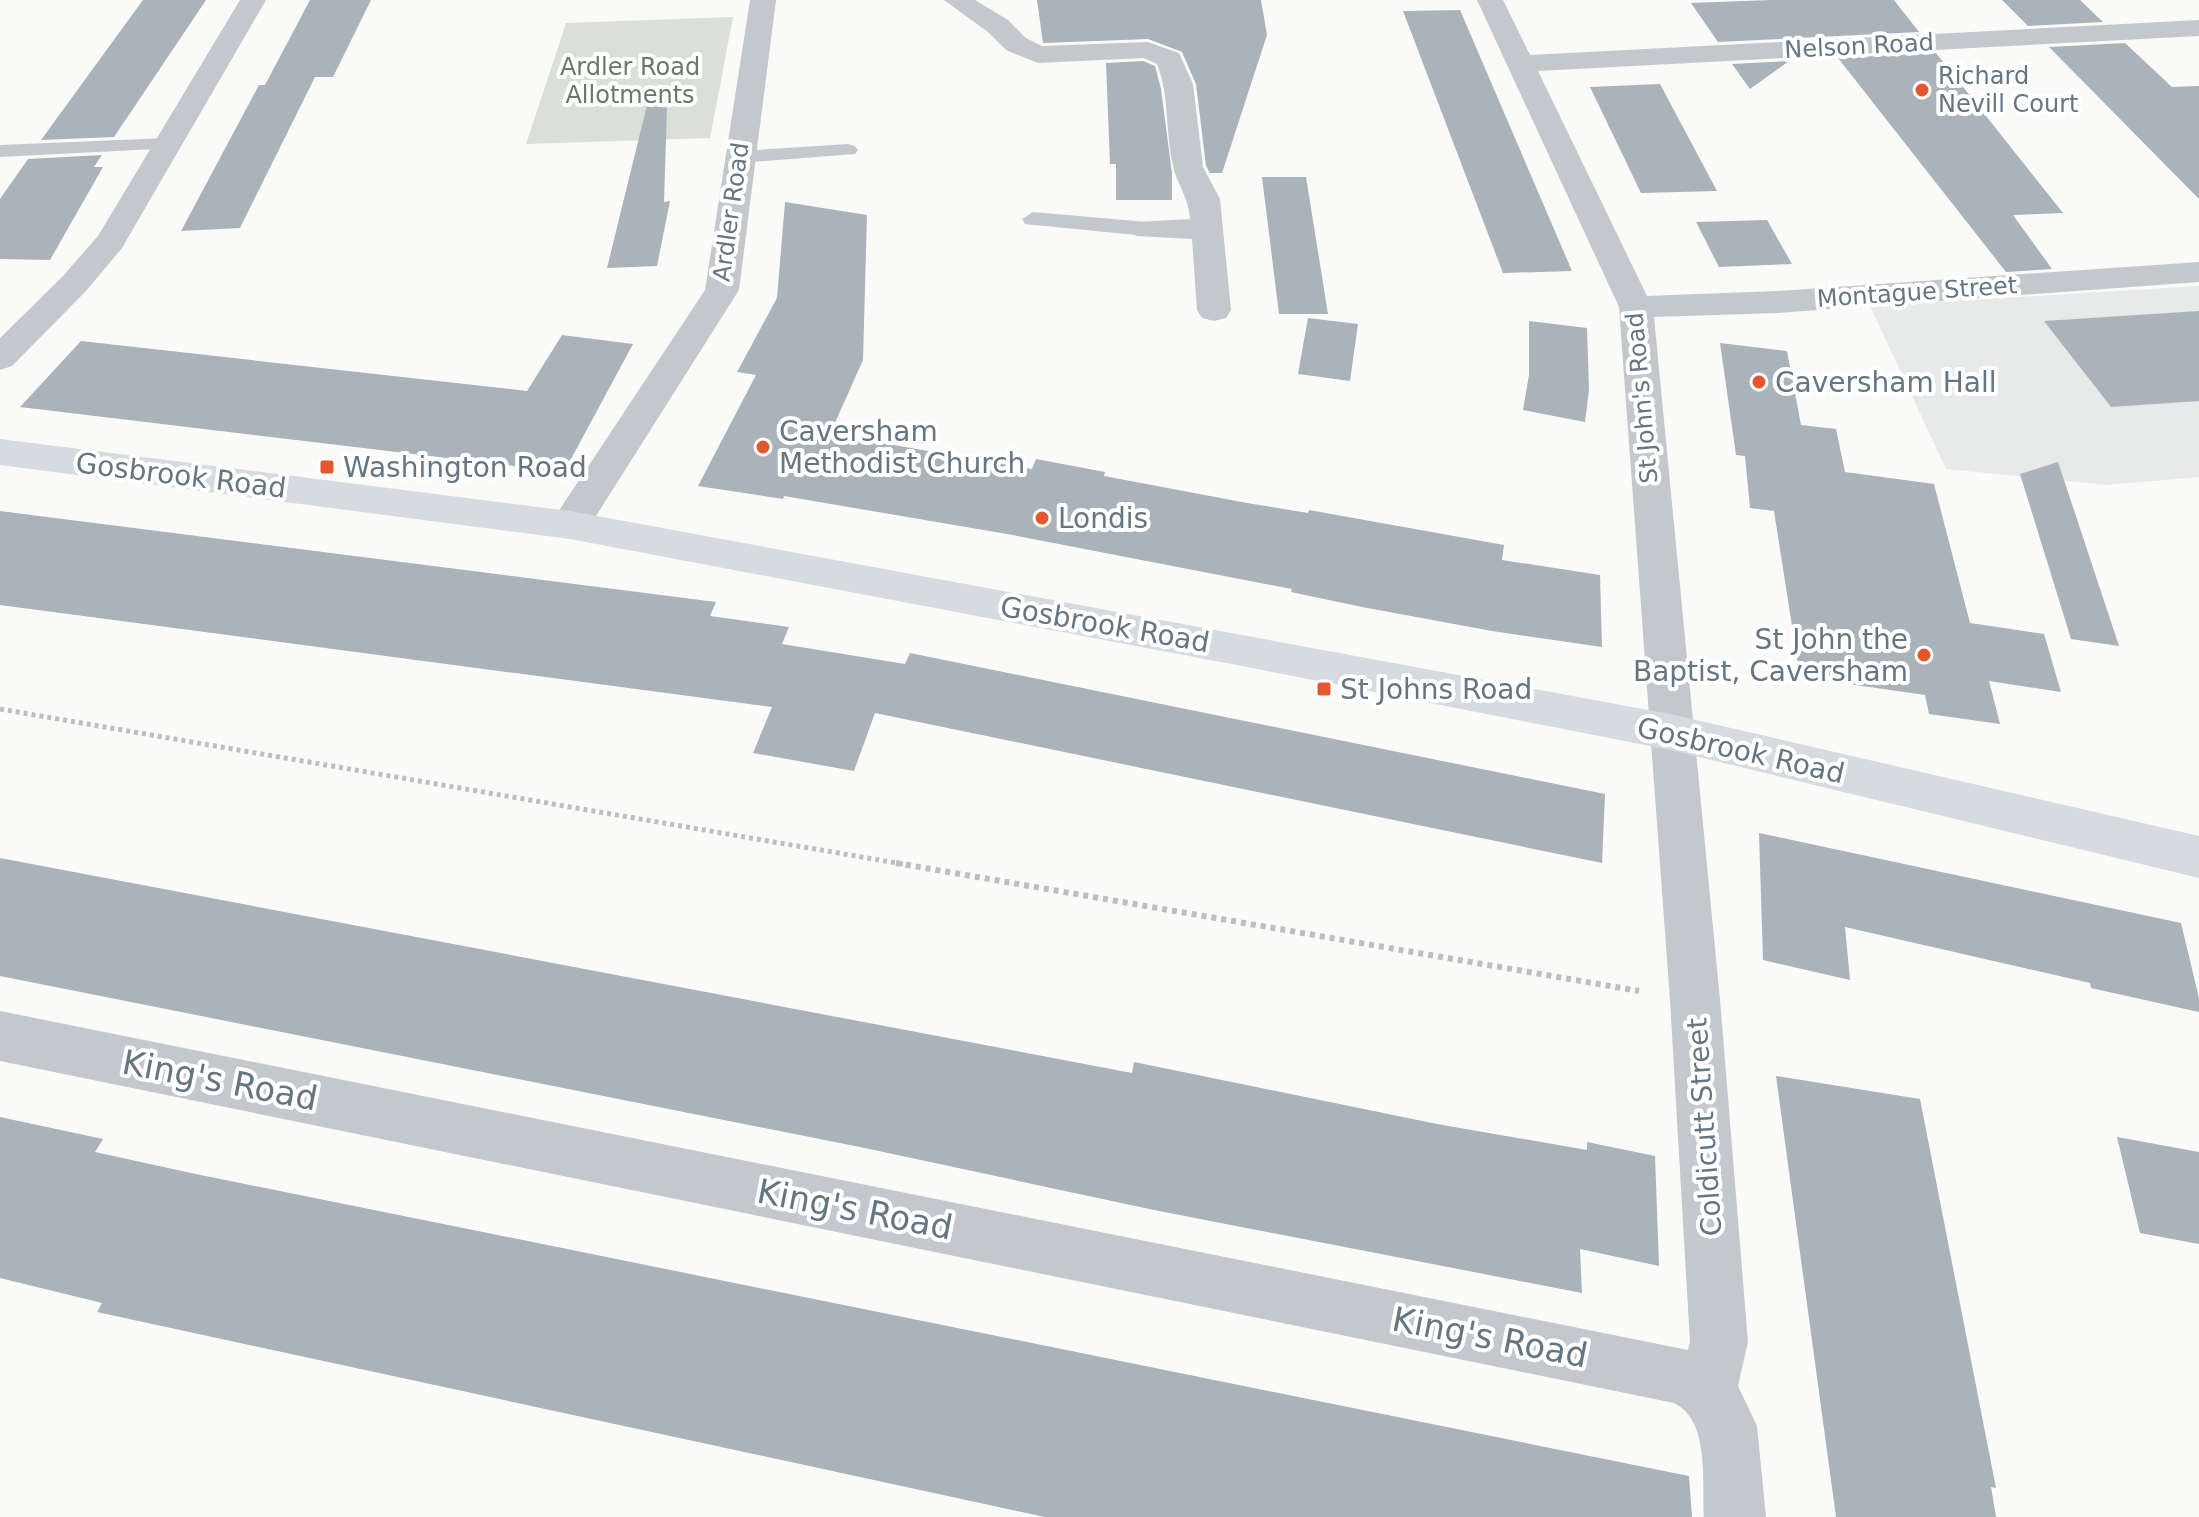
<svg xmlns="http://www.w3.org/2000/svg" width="2199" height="1517" font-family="'DejaVu Sans',sans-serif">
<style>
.built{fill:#e8e9e9}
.green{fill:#dadfd7}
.building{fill:#aab3b9}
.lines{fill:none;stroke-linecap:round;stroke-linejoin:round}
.path-far1{stroke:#bbbfc2;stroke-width:5;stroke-dasharray:4 4;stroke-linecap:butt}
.path{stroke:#bbbfc2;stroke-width:6;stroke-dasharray:5 5;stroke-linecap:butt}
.lane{fill:#c3c8cc;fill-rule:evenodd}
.street{fill:#c3c8cc;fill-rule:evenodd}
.secondary{fill:#d6dbdf;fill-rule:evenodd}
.poi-dot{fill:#e4572e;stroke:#fff;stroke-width:3}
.labels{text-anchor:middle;stroke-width:8;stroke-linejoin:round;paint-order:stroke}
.far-street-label{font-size:24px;fill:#657683;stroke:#fff}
.far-park-label{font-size:24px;fill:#687a64;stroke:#fff}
.far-poi-label{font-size:24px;fill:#657683;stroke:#fff;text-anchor:start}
.poi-label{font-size:28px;fill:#657683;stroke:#fff;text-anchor:start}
.street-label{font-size:28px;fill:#657683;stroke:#fff}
.near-street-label{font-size:34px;fill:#657683;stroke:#fff}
</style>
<rect width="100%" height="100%" fill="#fafaf8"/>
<path class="built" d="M2199,286V477L2107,485L1946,469L1870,306Z"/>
<path class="green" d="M733,17L710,138L526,144L566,23Z"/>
<path class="building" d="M143,0H206L114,137L41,140Z
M310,0H371L333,77H315L240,228L181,231L259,85H265Z
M1037,0H1261L1267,35L1222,173H1210L1206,166L1196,84L1182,52L1148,39L1043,43Z
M1771,0H1894L1919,32L1718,42L1691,3Z
M2002,0H2080L2103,22L2028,26Z
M1460,10L1572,271L1503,273L1403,11Z
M2125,43L2172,87L2199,86V199L2049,47Z
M1936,53L2063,213L2013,215L2052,269L2006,272L1838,58Z
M1143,61L1155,66L1161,89L1172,174V200H1116V164H1110L1106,63Z
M1789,61L1750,89L1732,64Z
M1660,84L1717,191L1641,193L1590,87Z
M647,105L667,108L664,202L670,201L657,266L607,268Z
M102,155L94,167H103L50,260L0,259V199L28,159Z
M1262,177H1306L1328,314H1279Z
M785,202L867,215L863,360L830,434L1032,469L1036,459L1105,472L1104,476L1247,503L1308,513L1309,510L1504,545L1502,560L1600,575L1602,647L1492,631L1362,607L1291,592L1292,589L1007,534L784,496L783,499L698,486L756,375L737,372L777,298Z
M1767,220L1792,264L1719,267L1696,222Z
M2199,311V401L2111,407L2044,321Z
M1308,318L1358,324L1350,381L1298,374Z
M1529,321L1587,328L1589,390L1585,422L1523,410L1529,375Z
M562,335L633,344L564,472L20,407L81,341L527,391Z
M1720,343L1787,351L1801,425L1836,429L1845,472L1934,484L1970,623L2044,634L2061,692L1989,681L2000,724L1929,714L1925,695L1800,677L1774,511L1750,508L1745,456L1736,455Z
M2058,462L2119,646L2071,639L2020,474Z
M0,511L716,602L710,616L789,627L782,644L905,664L910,653L1605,794L1602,863L875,713L854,771L753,753L772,707L0,605Z
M1759,833L2181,923L2199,998V1012L2091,988L2090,983L1845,927L1850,980L1763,960Z
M0,858L1132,1073L1134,1062L1437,1124L1587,1150V1142L1655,1156L1659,1266L1580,1249L1582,1293L1154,1210L860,1147L0,976Z
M1776,1076L1920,1099L1996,1488L1991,1487L1996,1517H1836Z
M0,1117L103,1139L95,1152L191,1173L1689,1476L1692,1517H1045L97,1312L102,1303L0,1278Z
M2117,1137L2199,1152V1244L2140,1233Z"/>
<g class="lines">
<path class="path-far1" d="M0,709L908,865"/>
<path class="path" d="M896,863L1639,991"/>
<path class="lane" d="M167,138L174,140L177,144L174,148L0,157V145Z
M848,144L855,146L858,150L855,154L739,163L729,157L739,151Z
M1033,212L1147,222L1158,229L1147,236L1025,224L1022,219Z"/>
<path class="street" d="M240,0H266L122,248L86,291L12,366L0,370V338L62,277L98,236Z
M750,0H776L739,290L584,535L570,539L556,535L551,525L556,515L705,290Z
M944,0H975L1008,20L1026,38L1042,46L1148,42L1179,53L1193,84L1203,167L1220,199L1231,310L1226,318L1214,321L1202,318L1197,310L1192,239L1136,236L1131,229L1136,222L1190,219C1188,194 1177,186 1173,165C1165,131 1170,97 1157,64L1144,58L1038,63L1006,50L988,32Z
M1477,0H1503L1530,55L2199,20V36L1538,71L1647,296L1777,291L2199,262V282L1777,313L1654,317L1720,1000L1748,1342L1738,1386L1757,1426L1766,1517H1704C1702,1482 1710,1420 1674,1403L0,1061V1011L1688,1350L1690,1342L1670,1000L1619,307Z"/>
<path class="secondary" d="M0,439L570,511L1670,714L2199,836V878L1670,750L1247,667L570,539L0,465Z"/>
</g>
<g class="poi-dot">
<circle cx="1922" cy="90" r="8"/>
<circle cx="1759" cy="382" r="8"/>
<circle cx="763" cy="447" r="8"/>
<rect x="319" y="459" width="16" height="16" rx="4"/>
<circle cx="1042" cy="518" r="8"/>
<circle cx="1924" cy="655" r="8"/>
<rect x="1316" y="681" width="16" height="16" rx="4"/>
</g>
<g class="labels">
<g class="far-street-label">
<text transform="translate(1859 46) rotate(-3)" y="8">Nelson Road</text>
<text transform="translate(731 212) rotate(-82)" y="8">Ardler Road</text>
<text transform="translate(1917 292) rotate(-4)" y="8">Montague Street</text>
<text transform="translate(1642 398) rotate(-95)" y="8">St John's Road</text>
</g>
<g class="far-park-label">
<text x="630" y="75">Ardler Road<tspan x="630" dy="28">Allotments</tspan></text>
</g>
<g class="far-poi-label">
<text x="1938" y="84">Richard<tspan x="1938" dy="28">Nevill Court</tspan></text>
</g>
<g class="poi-label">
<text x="1775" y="392">Caversham Hall</text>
<text x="779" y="441">Caversham<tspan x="779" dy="32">Methodist Church</tspan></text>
<text x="343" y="477">Washington Road</text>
<text x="1058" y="528">Londis</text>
<text x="1908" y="649" text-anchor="end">St John the<tspan x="1908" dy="32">Baptist, Caversham</tspan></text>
<text x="1340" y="699">St Johns Road</text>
</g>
<g class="street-label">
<text transform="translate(181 475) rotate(7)" y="10">Gosbrook Road</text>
<text transform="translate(1105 624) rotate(10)" y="10">Gosbrook Road</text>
<text transform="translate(1741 750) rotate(13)" y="10">Gosbrook Road</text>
<text transform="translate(1704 1127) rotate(-94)" y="10">Coldicutt Street</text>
</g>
<g class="near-street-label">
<text transform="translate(220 1080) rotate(11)" y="12">King's Road</text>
<text transform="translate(855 1209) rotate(11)" y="12">King's Road</text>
<text transform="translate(1490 1337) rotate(11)" y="12">King's Road</text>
</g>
</g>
</svg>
